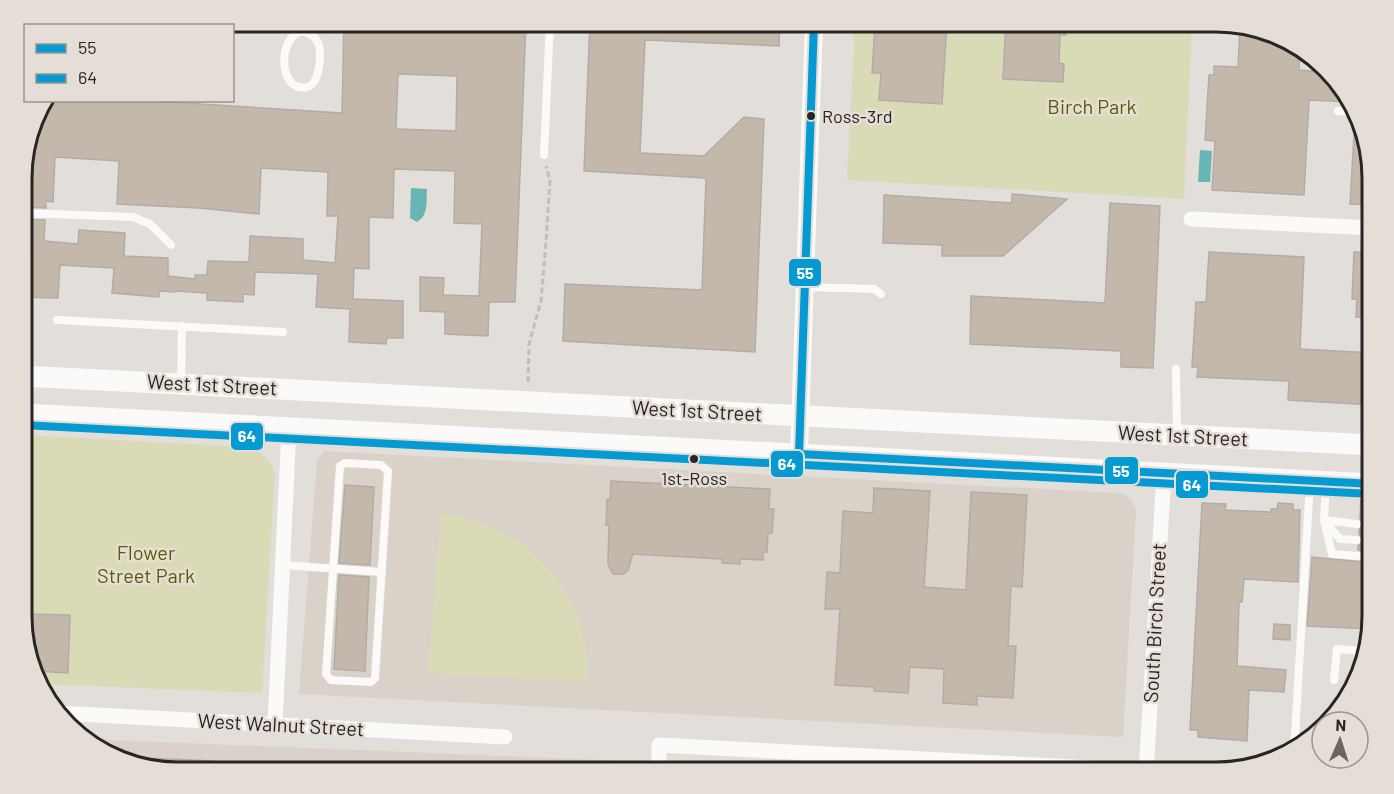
<svg xmlns="http://www.w3.org/2000/svg" width="1394" height="794" font-family="Barlow,sans-serif">
<style>
.built{fill:#dad1c8}
.green{fill:#d9dab6}
.water{fill:#68b5b4}
.building{fill:#c4b8ab;stroke:#b0adaa;stroke-width:1.5;fill-rule:evenodd}
.lines{fill:none;stroke-linecap:round;stroke-linejoin:round}
.path{stroke:#c0bfbe;stroke-width:3;stroke-dasharray:6 3;stroke-linecap:butt}
.service{stroke:#fbfaf9;stroke-width:8}
.minor{stroke:#fbfaf9;stroke-width:15}
.tertiary{stroke:#fbfaf9;stroke-width:18}
.secondary{stroke:#fbfaf9;stroke-width:21}
.bus-1-casing{stroke:#e5ded7;stroke-width:12}
.bus-2-casing{stroke:#e5ded7;stroke-width:12}
.bus-1{stroke:#069ad3;stroke-width:8}
.bus-2{stroke:#069ad3;stroke-width:8}
.bus-dot{fill:#282522;stroke:#e5ded7;stroke-width:2}
.labels{text-anchor:middle;stroke-width:5;stroke-linejoin:round;paint-order:stroke}
.bus-label{font-size:18px;fill:#282522;stroke:#e5ded7;text-anchor:start}
.park-label{font-size:20px;fill:#5a5c00;stroke:#e5ded7}
.street-label{font-size:20px;fill:#282522;stroke:#e5ded7}
.rim{fill:none;stroke:#282522;stroke-width:3}
.line-badge{stroke:#e5ded7;stroke-width:2}
.badge-label{font-size:16px;text-anchor:middle;font-weight:bold;fill:#fff}
</style>
<rect width="100%" height="100%" fill="#e2deda"/>
<path class="built" d="M324,451L1119,493L1127,496L1132,501L1136,509L1123,737L299,694L317,461Z
M86,739L844,770V773H177L100,752Z"/>
<path class="green" d="M852,21H1192L1184,199L847,180L854,47Z
M22,435L247,447C262,452 268,457 275,472L262,693L40,684L22,636Z
M441,514C460,517 478,520 495,528C553,556 593,617 586,682L428,673Z"/>
<path class="water" d="M1200,150L1212,151L1210,182H1198Z
M411,188L427,189C426,202 429,215 417,222L410,218Z"/>
<path class="building" d="M344,21H526L515,302H489L488,336L445,334V312L420,311V277L444,278L443,295L479,296L482,224L454,223L455,171L394,169L393,218L369,217V269L354,268L353,299L403,301V338H387L386,344L349,342L350,309L316,307L318,274L255,272L254,295L243,294V302L207,300V293L176,291L175,292L159,291V297L112,293L114,268L60,265L58,298L22,297V219L45,220L44,241L78,244L79,230L125,233L124,256L168,258V276L195,279V275H207L208,261L249,262L250,236L303,239V260L335,263L338,216H327L328,172L261,168L259,214L199,208L117,204L119,161L55,157L53,202L46,201V208L22,207V158L37,108L43,100H137L342,113ZM398,74L457,76L456,131L396,129Z
M590,21H780L779,46L645,40L640,153L704,156L744,117L764,119L755,352L563,341L565,284L702,290L706,178L584,171Z
M886,21H947L942,104L879,100L881,73H872L875,25L885,26Z
M1006,21H1067L1066,35H1060L1059,63L1064,64L1063,82L1003,79Z
M1240,27L1294,42L1300,47L1299,70L1326,72L1347,91L1350,102L1309,100L1304,195L1212,190L1215,141L1205,140L1209,75H1214V66L1238,67Z
M1355,118L1373,167V205L1350,204Z
M1012,194L1067,199L1003,256H942V245L883,243L884,195L1012,203Z
M1110,203L1160,206L1153,368L1121,367V351L970,344L971,296L1105,303Z
M1209,252L1304,257L1300,349L1373,353V405L1288,400L1289,381L1197,377L1198,367H1192L1196,302H1206Z
M1354,252L1373,253V317H1356L1357,299H1352Z
M611,481L770,489L769,509H774L772,533H768L767,552H763V560L740,559V564L722,563V559L633,554L628,570L624,574H613L608,564L609,525H606L607,499L610,500Z
M345,485L374,487L370,565L339,563Z
M874,488L930,491L924,587L966,590L971,492L1027,495L1022,587L1011,586L1008,646H1016L1013,698L977,696V705L943,703L944,669L910,667L908,693L874,691V687L835,685L840,609H825L827,572L840,573L843,511L873,513Z
M1361,496L1373,497V551L1358,550V546L1363,541L1359,534V530L1363,524L1360,519Z
M1202,503L1226,504L1225,510L1271,512V509H1277L1278,503L1293,504V510H1300L1298,582L1244,579L1242,602H1239L1237,666L1286,670L1284,692L1249,690L1247,741L1198,737V730H1190Z
M1312,557L1373,563L1372,629L1307,626Z
M339,575L369,577L365,671L334,669Z
M24,614L70,615L68,673L35,671L23,638Z
M1274,624L1290,625V640L1273,639Z
M145,758L213,761V773H177L145,764Z"/>
<g class="lines">
<path class="path" d="M528,382L529,344L541,301L546,242L550,181L546,166"/>
<path class="service" d="M302,31C308,33 314,35 317,41C323,51 320,84 307,87C278,93 277,37 302,31Z
M1338,111L1354,112
M544,155L550,21
M22,213L133,217L150,224L171,245
M806,287L874,289L881,294
M57,320L283,332
M1176,369L1177,434
M181,382L182,326
M345,463L381,465L388,471L375,678L371,682L331,680L326,674L340,466Z
M1326,483L1324,520L1357,524
M1324,520L1332,554L1373,557
M1325,522L1340,539L1357,540
M282,565L382,572
M1334,680L1337,649L1365,651
M1294,752L1310,482"/>
<path class="minor" d="M1191,219L1373,228
M58,713L505,737
M275,724L289,428
M659,773V745L1185,773
M809,773L810,753
M862,773L863,756
M1146,773L1164,473"/>
<path class="tertiary" d="M799,454L814,21"/>
<path class="secondary" d="M22,376L1373,445
M22,414L1373,484"/>
<g class="bus-1-casing">
<path id="bus-1" d="M814,21L799,454L1373,484"/>
</g>
<g class="bus-2-casing">
<path id="bus-2" d="M22,425L1372,494"/>
</g>
<use href="#bus-1" class="bus-1"/>
<use href="#bus-2" class="bus-2"/>
</g>
<g class="bus-dot">
<circle cx="811" cy="116" r="5"/>
<circle cx="694" cy="459" r="5"/>
</g>
<g class="labels">
<g class="bus-label">
<text x="822" y="123">Ross-3rd</text>
<text x="694" y="485" text-anchor="middle">1st-Ross</text>
</g>
<g class="park-label">
<text x="1092" y="114">Birch Park</text>
<text x="146" y="560">Flower<tspan x="146" dy="23">Street Park</tspan></text>
</g>
<g class="street-label">
<text transform="translate(212 385) rotate(3)" y="7">West 1st Street</text>
<text transform="translate(697 411) rotate(3)" y="7">West 1st Street</text>
<text transform="translate(1183 436) rotate(3)" y="7">West 1st Street</text>
<text transform="translate(1155 623) rotate(-87)" y="7">South Birch Street</text>
<text transform="translate(281 725) rotate(3)" y="7">West Walnut Street</text>
</g>
</g>
<path d="M0 0H1394V794H0ZM178 32H1216A146 146 0 0 1 1362 178V616A146 146 0 0 1 1216 762H178A146 146 0 0 1 32 616V178A146 146 0 0 1 178 32Z" fill="#e5ded7" fill-rule="evenodd"/>
<path class="rim" d="M178 32H1216A146 146 0 0 1 1362 178V616A146 146 0 0 1 1216 762H178A146 146 0 0 1 32 616V178A146 146 0 0 1 178 32Z"/>
<g class="line-badge">
<rect x="788" y="258" width="34" height="29" rx="6" fill="#069ad3"/>
<rect x="230" y="422" width="34" height="29" rx="6" fill="#069ad3"/>
<rect x="770" y="450" width="34" height="28" rx="6" fill="#069ad3"/>
<rect x="1104" y="456" width="35" height="29" rx="6" fill="#069ad3"/>
<rect x="1175" y="470" width="34" height="29" rx="6" fill="#069ad3"/>
</g>
<g class="badge-label">
<text x="805" y="279">55</text>
<text x="247" y="442">64</text>
<text x="787" y="470">64</text>
<text x="1121" y="477">55</text>
<text x="1192" y="491">64</text>
</g>
<rect x="24" y="24" width="210" height="78" fill="#e5ded7" stroke="#99948f" stroke-width="1.5"/>
<rect x="36" y="44" width="30" height="9" fill="#069ad3" stroke="#99948f" stroke-width="1.5"/>
<text x="78" y="54" font-size="18" fill="#282522">55</text>
<rect x="36" y="74" width="30" height="9" fill="#069ad3" stroke="#99948f" stroke-width="1.5"/>
<text x="78" y="84" font-size="18" fill="#282522">64</text>
<g transform="translate(1340 740) rotate(3)"><circle r="28" fill="#e5ded7" stroke="#99948f" stroke-width="1.5"/>
<path d="M0-4.5L10 22L0 15L-10 22Z" fill="#696662"/>
<text y="-9" font-size="16" font-weight="bold" text-anchor="middle" fill="#282522">N</text>
</g>
</svg>
